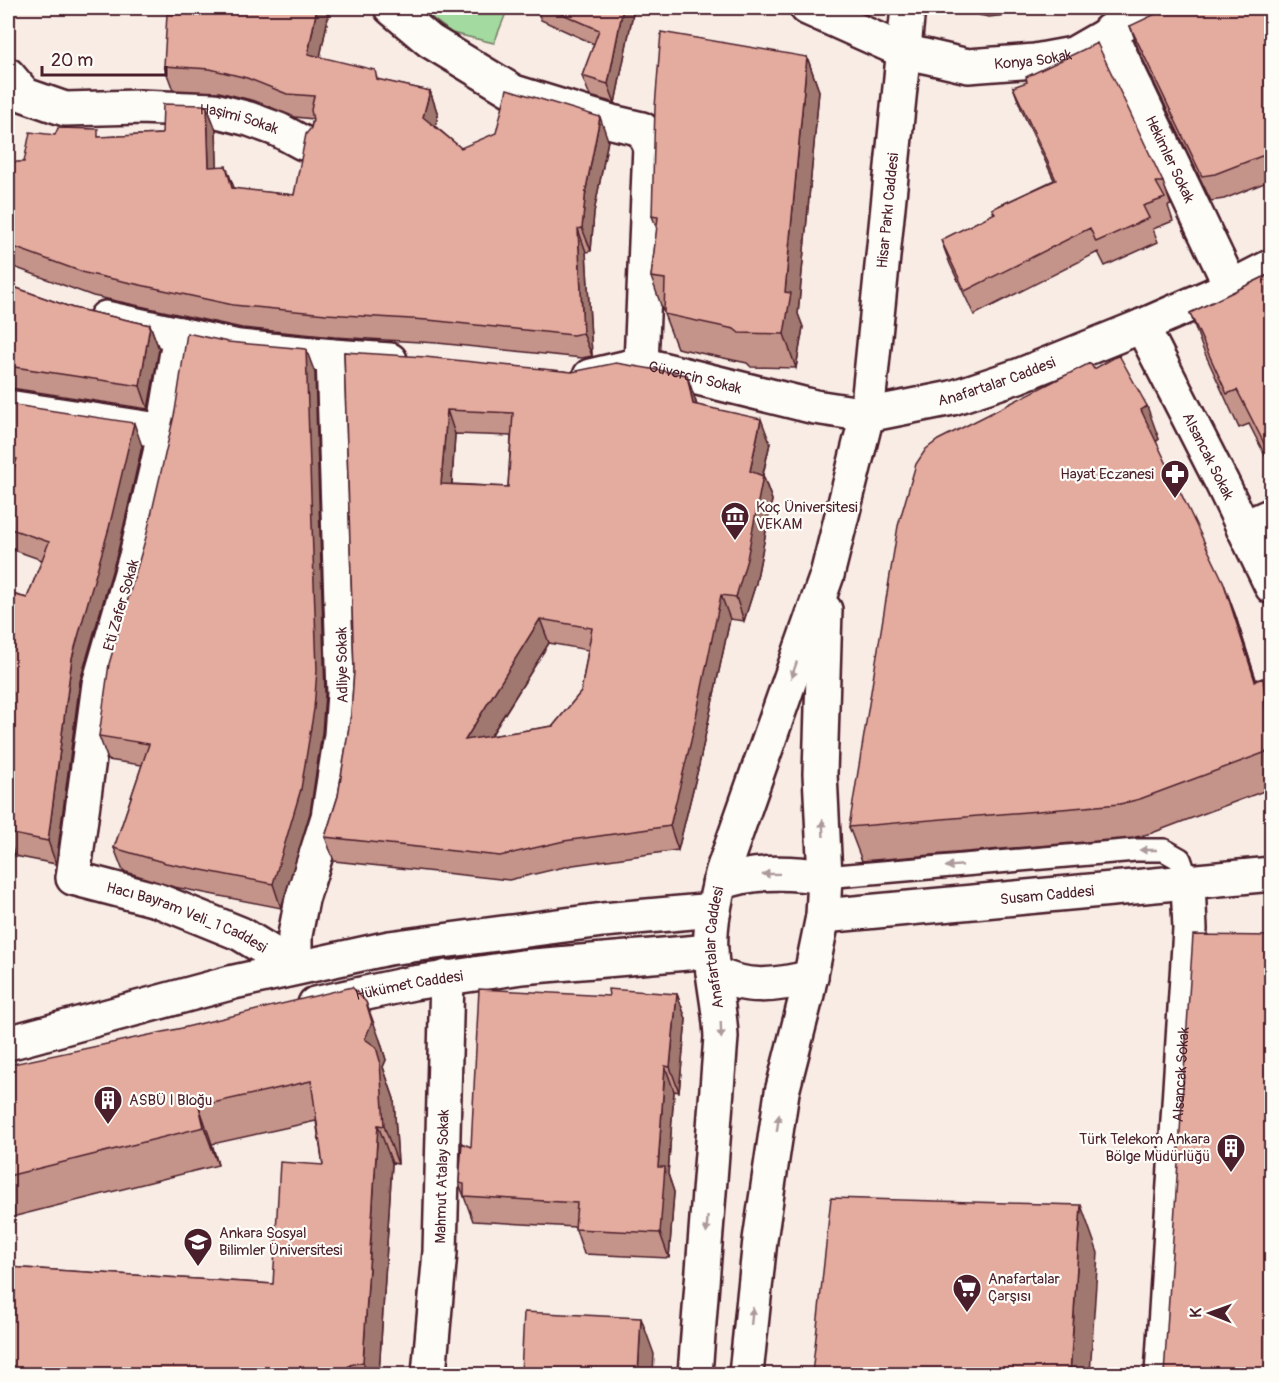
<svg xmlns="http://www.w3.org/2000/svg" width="1279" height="1382" font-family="Pangolin,sans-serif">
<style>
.green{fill:#a3da9f;stroke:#767c65;stroke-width:1.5}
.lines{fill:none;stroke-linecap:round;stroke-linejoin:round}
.lane-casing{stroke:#4a1f2b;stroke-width:26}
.street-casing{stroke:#4a1f2b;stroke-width:38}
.secondary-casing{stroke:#4a1f2b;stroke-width:38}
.lane{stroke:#fdfcf7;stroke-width:21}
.street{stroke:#fdfcf7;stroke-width:33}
.secondary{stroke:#fdfcf7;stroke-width:33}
.wall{fill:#c49389;stroke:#4a1f2b;stroke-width:1.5;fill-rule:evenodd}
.shaded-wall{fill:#a0786f;stroke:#4a1f2b;stroke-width:1.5}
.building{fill:#e4ab9f;stroke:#4a1f2b;stroke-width:1.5;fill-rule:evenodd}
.oneway{fill:#ac999b}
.labels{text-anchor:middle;stroke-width:4.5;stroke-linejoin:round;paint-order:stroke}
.street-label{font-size:15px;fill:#4a1f2b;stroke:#fdfcf7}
.poi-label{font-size:15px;fill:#4a1f2b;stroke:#fdfcf7;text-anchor:start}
</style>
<rect width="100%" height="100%" fill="#f8ece5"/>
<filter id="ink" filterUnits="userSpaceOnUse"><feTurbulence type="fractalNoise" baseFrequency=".0167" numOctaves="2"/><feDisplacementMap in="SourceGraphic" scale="12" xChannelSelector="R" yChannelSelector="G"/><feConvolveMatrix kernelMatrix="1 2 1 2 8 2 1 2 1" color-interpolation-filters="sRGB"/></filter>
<g filter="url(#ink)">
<path class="green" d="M419,8H508L494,43L452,33Z"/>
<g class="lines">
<g class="lane-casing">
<path id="lane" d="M825,877L1136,850H1164L1180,859L1188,882"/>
</g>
<g class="street-casing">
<g id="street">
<path d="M391,8L430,41L514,92L612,122L642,129L650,146L641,364"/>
<path id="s1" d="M1109,31L1231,287"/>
<path id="s2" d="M903,51L968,66L1035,61L1073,54L1153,8"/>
<path id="s3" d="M8,75L25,95L65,109L139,107L214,110L249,119L279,130L303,143"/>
<path d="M106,318L239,347L333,356L390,360"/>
<path id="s4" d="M1142,326L1222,483L1272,587"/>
<path id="s5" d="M180,334L160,453L136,556L99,684L73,878L157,900L241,934L295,967"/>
<path id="s6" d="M590,376L641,364L815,407L867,415"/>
<path d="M8,407L165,431"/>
<path d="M1243,528L1272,515"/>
<path id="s7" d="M823,916L1272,874"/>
<path d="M295,967V935L302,899L328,817L341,735L344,694L333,356"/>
<path id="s8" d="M315,1004L413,983L522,967L711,951"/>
<path d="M8,1043L234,982L389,948L603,920L714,910"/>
<path id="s9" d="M429,1374L440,1252L447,977"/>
<path id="s10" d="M1162,1374L1190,929L1188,882"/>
</g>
</g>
<g class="secondary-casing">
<g id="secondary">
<path d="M807,8L903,51"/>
<path id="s11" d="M867,415L952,398L1018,376L1142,326L1231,287L1272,266"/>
<path d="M719,884C750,870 791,872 825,877"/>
<path d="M713,972C743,990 778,986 811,977"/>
<path id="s12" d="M695,1374L721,1037C720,1009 713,982 711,953C709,925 716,897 723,870L827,575L867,415L908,8"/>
<path d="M746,1374L760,1240L782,1092L807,994L823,916L825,877L820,774L825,610"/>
</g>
</g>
<use href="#lane" class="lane"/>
<use href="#street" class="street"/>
<use href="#secondary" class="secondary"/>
</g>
<path class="wall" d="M216,8H330L320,57L378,80L430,91L438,115L435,126L461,148L608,140L594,212L591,251L586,252L592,356L582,358L437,343L334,337L242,328L93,296L14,267H8V163L24,162L55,135L101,137L162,134L207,107L216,130L217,167L234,189L294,195L313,119L295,117L255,101L219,92L173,90L164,66L216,13Z
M536,8H634L615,103L590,96L582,76L594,44L541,20Z
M972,8H1057L1053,10L989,17L979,15Z
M1272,8V180L1224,199L1211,201L1139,51L1130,26Z
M807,57L819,91L798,314L803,327L796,368L751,367L747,363L677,348L664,314V311H663L651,277L657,229L652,216Z
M1013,87L1163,182L1171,205L1168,206L1173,221L1153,229L1158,242L1105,266L1098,252L974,315L950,264L941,240L994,214L992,209L1054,180L1022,111Z
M1272,273V469L1249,424L1239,428L1202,347L1190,313Z
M8,285L73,308L150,325L159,349L148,409L11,388L8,389Z
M344,352L572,372L695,399L697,405L770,443L763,475L772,500L756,583L744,621L730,619L699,765L678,850L573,865L509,880L334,861L325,837L338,796L351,714L354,671ZM455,434L511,436L508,487L452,484ZM549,643L588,650L581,692L553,726L491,736Z
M1094,369L1159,439L1156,442L1235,614L1256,680L1263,678L1272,701V788L1152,833L1132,838L862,861L849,827Z
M315,373L325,694L322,733L310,813L281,908L174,887L123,871L114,848L142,765L108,760L99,736Z
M8,404L142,446L118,551L80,681L56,864L15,856L8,838V593L27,598L42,560L8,548V487L11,478L8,477Z
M677,994L686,1019L679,1092L674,1091L668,1174L674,1192L669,1258L584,1254L575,1227L473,1221L459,1183L471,1147L609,996Z
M380,1040L386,1060L383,1067L394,1099L398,1164L392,1163L379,1374H8V1267L273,1284L323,1165L316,1121L212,1144L218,1165L8,1218V1065Z"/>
<path class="shaded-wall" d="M317,8H330L316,77L308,54Z
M623,8H634L615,103L608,84Z
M807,57L819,91L798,314L803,327L796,368L784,334L785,292Z
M430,91L438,115L432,140L423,117Z
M207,107L216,130L218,191L209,167Z
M600,117L608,140L594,212L591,251L582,228L586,189Z
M226,166L235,190L232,188Z
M578,229L586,252L592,356L583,333Z
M150,325L159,349L148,409L140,386Z
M306,349L315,373L325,694L322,733L310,813L281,908L273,884Z
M687,375L695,399L702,428L693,404Z
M1147,406L1159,439L1153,444L1141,410Z
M447,410L455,434L450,508L441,484Z
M761,419L770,443L758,495L750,471Z
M134,423L142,446L118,551L80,681L56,864L48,841L72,658Z
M763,476L772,500L756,583L744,621L736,597Z
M1223,581L1235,614L1265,707L1263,678L1272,701V759L1269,751L1255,681Z
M721,595L730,619L699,765L678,850L670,826Z
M540,619L549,643L473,764L465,740Z
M677,994L686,1019L679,1092L670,1067Z
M366,1002L380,1040L386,1060L383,1067L394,1099L398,1164L384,1126L365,1039Z
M665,1066L674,1091L668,1174L674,1192L669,1258L660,1233L658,1167Z
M199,1106L212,1144L218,1165L204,1127Z
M378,1125L392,1163L379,1374H368L363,1362Z
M1081,1205L1098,1253L1090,1374H1070Z
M641,1318L654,1354L653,1374H638Z
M350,1365L353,1374H340Z"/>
<path class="building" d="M216,8H317L308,54L375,70L377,79L430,91L423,117L461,148L496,133L507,89L600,117L586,189L582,228L578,229L583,333L573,335L428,320L326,314L233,305L85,273L8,245V162H24L30,132L55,135L58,128L98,129V137L162,134L163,104L203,105L207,107L209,167L226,166L232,188L294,195L306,134L311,128L313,120L311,110L314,96L287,94L247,78L210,69L164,66L167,14L216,13Z
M549,8H623L608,84L582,76L599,30Z
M1168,8H1272V152L1215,174L1202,176L1130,26Z
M661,32L807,57L785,292L791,293L784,334L739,333L734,329L664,314L665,279L651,277L658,217L652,216L655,107Z
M1097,43L1163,182H1156L1165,198L1143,206L1149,218L1096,242L1090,228L965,291L941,240L995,213L992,209L1056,180L1013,87L1027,82L1026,77Z
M1272,273V459L1237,390L1227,394L1190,313Z
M8,285L73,308L150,325L140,386L8,366Z
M187,333L228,342L306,349L317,670L314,709L301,789L273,884L166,863L114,848L149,744L99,736L109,664L146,537L175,411Z
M344,352L425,357L572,372L616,363L687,375L693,404L761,419L750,471L763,476L747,559L736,597L721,595L691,741L670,826L564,841L500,856L325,837L338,796L351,714L354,671ZM447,410L513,413L508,487L441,484ZM540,619L592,628L581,692L553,726L465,740Z
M1119,355L1147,406L1141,410L1223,581L1255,681L1263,678L1269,751L1140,799L1120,804L849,827L898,526L916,464L926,449L938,440L1090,363L1094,369Z
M8,404L134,423L109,528L72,658L48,841L8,833V593L27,598L49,542L8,528V487L17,459L8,456Z
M1272,511V518L1268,512Z
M1193,935L1272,936V1374H1164Z
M352,987L366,1002L372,1022L365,1039L376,1047L380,1061L384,1126L378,1125L363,1362L350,1365L340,1374H61L8,1371V1267L273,1284L280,1162L323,1165L311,1081L199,1106L204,1127L8,1176V1065L182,1028Z
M479,989L609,996L608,989L677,994L670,1067L665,1066L658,1167H665L660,1233L575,1229L577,1203L464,1196V1184L459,1183L462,1143L471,1147Z
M831,1198L1081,1205L1070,1374H812Z
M524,1312L641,1318L638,1374H521Z"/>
<defs><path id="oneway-solid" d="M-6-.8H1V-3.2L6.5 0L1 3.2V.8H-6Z" transform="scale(1.5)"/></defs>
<g class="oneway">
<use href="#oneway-solid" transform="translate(794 670) rotate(109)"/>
<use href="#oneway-solid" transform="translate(823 828) rotate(-93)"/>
<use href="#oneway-solid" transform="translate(1148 850) rotate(180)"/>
<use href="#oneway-solid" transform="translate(954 866) rotate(175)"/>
<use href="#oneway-solid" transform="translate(771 874) rotate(179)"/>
<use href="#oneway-solid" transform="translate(721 1030) rotate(88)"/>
<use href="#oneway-solid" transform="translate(778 1123) rotate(-82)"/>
<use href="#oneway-solid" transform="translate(707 1225) rotate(94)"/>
<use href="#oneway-solid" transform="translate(752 1316) rotate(-84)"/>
</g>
</g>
<defs>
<g id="pharmacy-pin" transform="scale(1.5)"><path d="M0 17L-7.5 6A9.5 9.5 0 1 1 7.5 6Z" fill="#4a1f2b" stroke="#fdfcf7"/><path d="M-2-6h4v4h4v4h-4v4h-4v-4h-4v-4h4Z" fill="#fff"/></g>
<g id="museum-pin" transform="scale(1.5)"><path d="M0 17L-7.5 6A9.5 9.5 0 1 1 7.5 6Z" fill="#4a1f2b" stroke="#fdfcf7"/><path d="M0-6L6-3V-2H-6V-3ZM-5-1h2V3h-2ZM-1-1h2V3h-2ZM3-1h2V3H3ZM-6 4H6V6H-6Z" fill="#fff"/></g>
<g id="building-pin" transform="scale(1.5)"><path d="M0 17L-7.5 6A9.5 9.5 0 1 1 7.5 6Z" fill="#4a1f2b" stroke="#fdfcf7"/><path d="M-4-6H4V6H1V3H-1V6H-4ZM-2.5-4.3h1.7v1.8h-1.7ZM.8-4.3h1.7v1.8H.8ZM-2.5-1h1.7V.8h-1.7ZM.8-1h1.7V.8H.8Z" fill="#fff"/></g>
<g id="university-pin" transform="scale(1.5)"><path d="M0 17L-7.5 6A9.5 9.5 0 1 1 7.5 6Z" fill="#4a1f2b" stroke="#fdfcf7"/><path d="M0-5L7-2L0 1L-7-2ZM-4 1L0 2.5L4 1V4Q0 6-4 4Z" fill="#fff"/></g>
<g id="supermarket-pin" transform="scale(1.5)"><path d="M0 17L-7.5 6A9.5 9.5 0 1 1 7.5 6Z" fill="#4a1f2b" stroke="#fdfcf7"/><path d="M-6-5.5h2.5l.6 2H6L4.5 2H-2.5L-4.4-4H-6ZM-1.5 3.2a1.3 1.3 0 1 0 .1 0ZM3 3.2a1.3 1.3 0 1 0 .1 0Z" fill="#fff"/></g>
</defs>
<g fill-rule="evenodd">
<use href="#pharmacy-pin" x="1175" y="474"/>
<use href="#museum-pin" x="735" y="516"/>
<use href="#building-pin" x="108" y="1100"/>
<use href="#building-pin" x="1231" y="1148"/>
<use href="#university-pin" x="198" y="1242"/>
<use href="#supermarket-pin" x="967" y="1288"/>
</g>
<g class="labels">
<g class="street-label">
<text dy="5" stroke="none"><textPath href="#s2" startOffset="132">Konya Sokak</textPath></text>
<text dy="5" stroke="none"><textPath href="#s3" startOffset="244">Haşimi Sokak</textPath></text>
<text dy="5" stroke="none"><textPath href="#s1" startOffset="142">Hekimler Sokak</textPath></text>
<text dy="5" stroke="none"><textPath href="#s12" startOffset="1190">Hisar Parkı Caddesi</textPath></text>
<text dy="5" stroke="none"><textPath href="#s6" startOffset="108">Güvercin Sokak</textPath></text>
<text dy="5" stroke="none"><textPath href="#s11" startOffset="134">Anafartalar Caddesi</textPath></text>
<text dy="5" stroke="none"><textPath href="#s4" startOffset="146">Alsancak Sokak</textPath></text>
<text transform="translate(121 605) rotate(-74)" y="5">Eti Zafer Sokak</text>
<text transform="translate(342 665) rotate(-91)" y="5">Adliye Sokak</text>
<text dy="5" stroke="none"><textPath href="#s7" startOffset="225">Susam Caddesi</textPath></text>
<text dy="5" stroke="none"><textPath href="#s5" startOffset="676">Hacı Bayram Veli_1 Caddesi</textPath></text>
<text dy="5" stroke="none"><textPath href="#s12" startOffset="428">Anafartalar Caddesi</textPath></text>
<text dy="5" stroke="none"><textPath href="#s8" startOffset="96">Hükümet Caddesi</textPath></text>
<text dy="5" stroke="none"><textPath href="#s10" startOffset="300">Alsancak Sokak</textPath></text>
<text dy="5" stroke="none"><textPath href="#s9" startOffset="198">Mahmut Atalay Sokak</textPath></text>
</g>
<g class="poi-label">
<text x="1154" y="479" text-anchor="end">Hayat Eczanesi</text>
<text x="756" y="512">Koç Üniversitesi<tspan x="756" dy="17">VEKAM</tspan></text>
<text x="129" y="1105">ASBÜ I Bloğu</text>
<text x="1210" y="1144" text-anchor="end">Türk Telekom Ankara<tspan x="1210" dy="17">Bölge Müdürlüğü</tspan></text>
<text x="219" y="1238">Ankara Sosyal<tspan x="219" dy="17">Bilimler Üniversitesi</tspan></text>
<text x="988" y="1284">Anafartalar<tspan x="988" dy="17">Çarşısı</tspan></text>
</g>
</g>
<rect width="1279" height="1382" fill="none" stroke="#fdfcf7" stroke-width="30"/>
<rect x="15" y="15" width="1249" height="1352" fill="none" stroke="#4a1f2b" stroke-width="2" filter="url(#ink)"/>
<g transform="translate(1210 1313) rotate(271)" stroke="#fdfcf7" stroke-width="4.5" paint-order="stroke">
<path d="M0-4.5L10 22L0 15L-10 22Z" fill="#4a1f2b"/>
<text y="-9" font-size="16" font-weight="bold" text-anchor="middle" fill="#4a1f2b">K</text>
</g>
<path d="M42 66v9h124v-9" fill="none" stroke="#4a1f2b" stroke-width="3"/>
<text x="51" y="66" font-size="18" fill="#4a1f2b" stroke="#fdfcf7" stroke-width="4.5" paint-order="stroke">20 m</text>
</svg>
